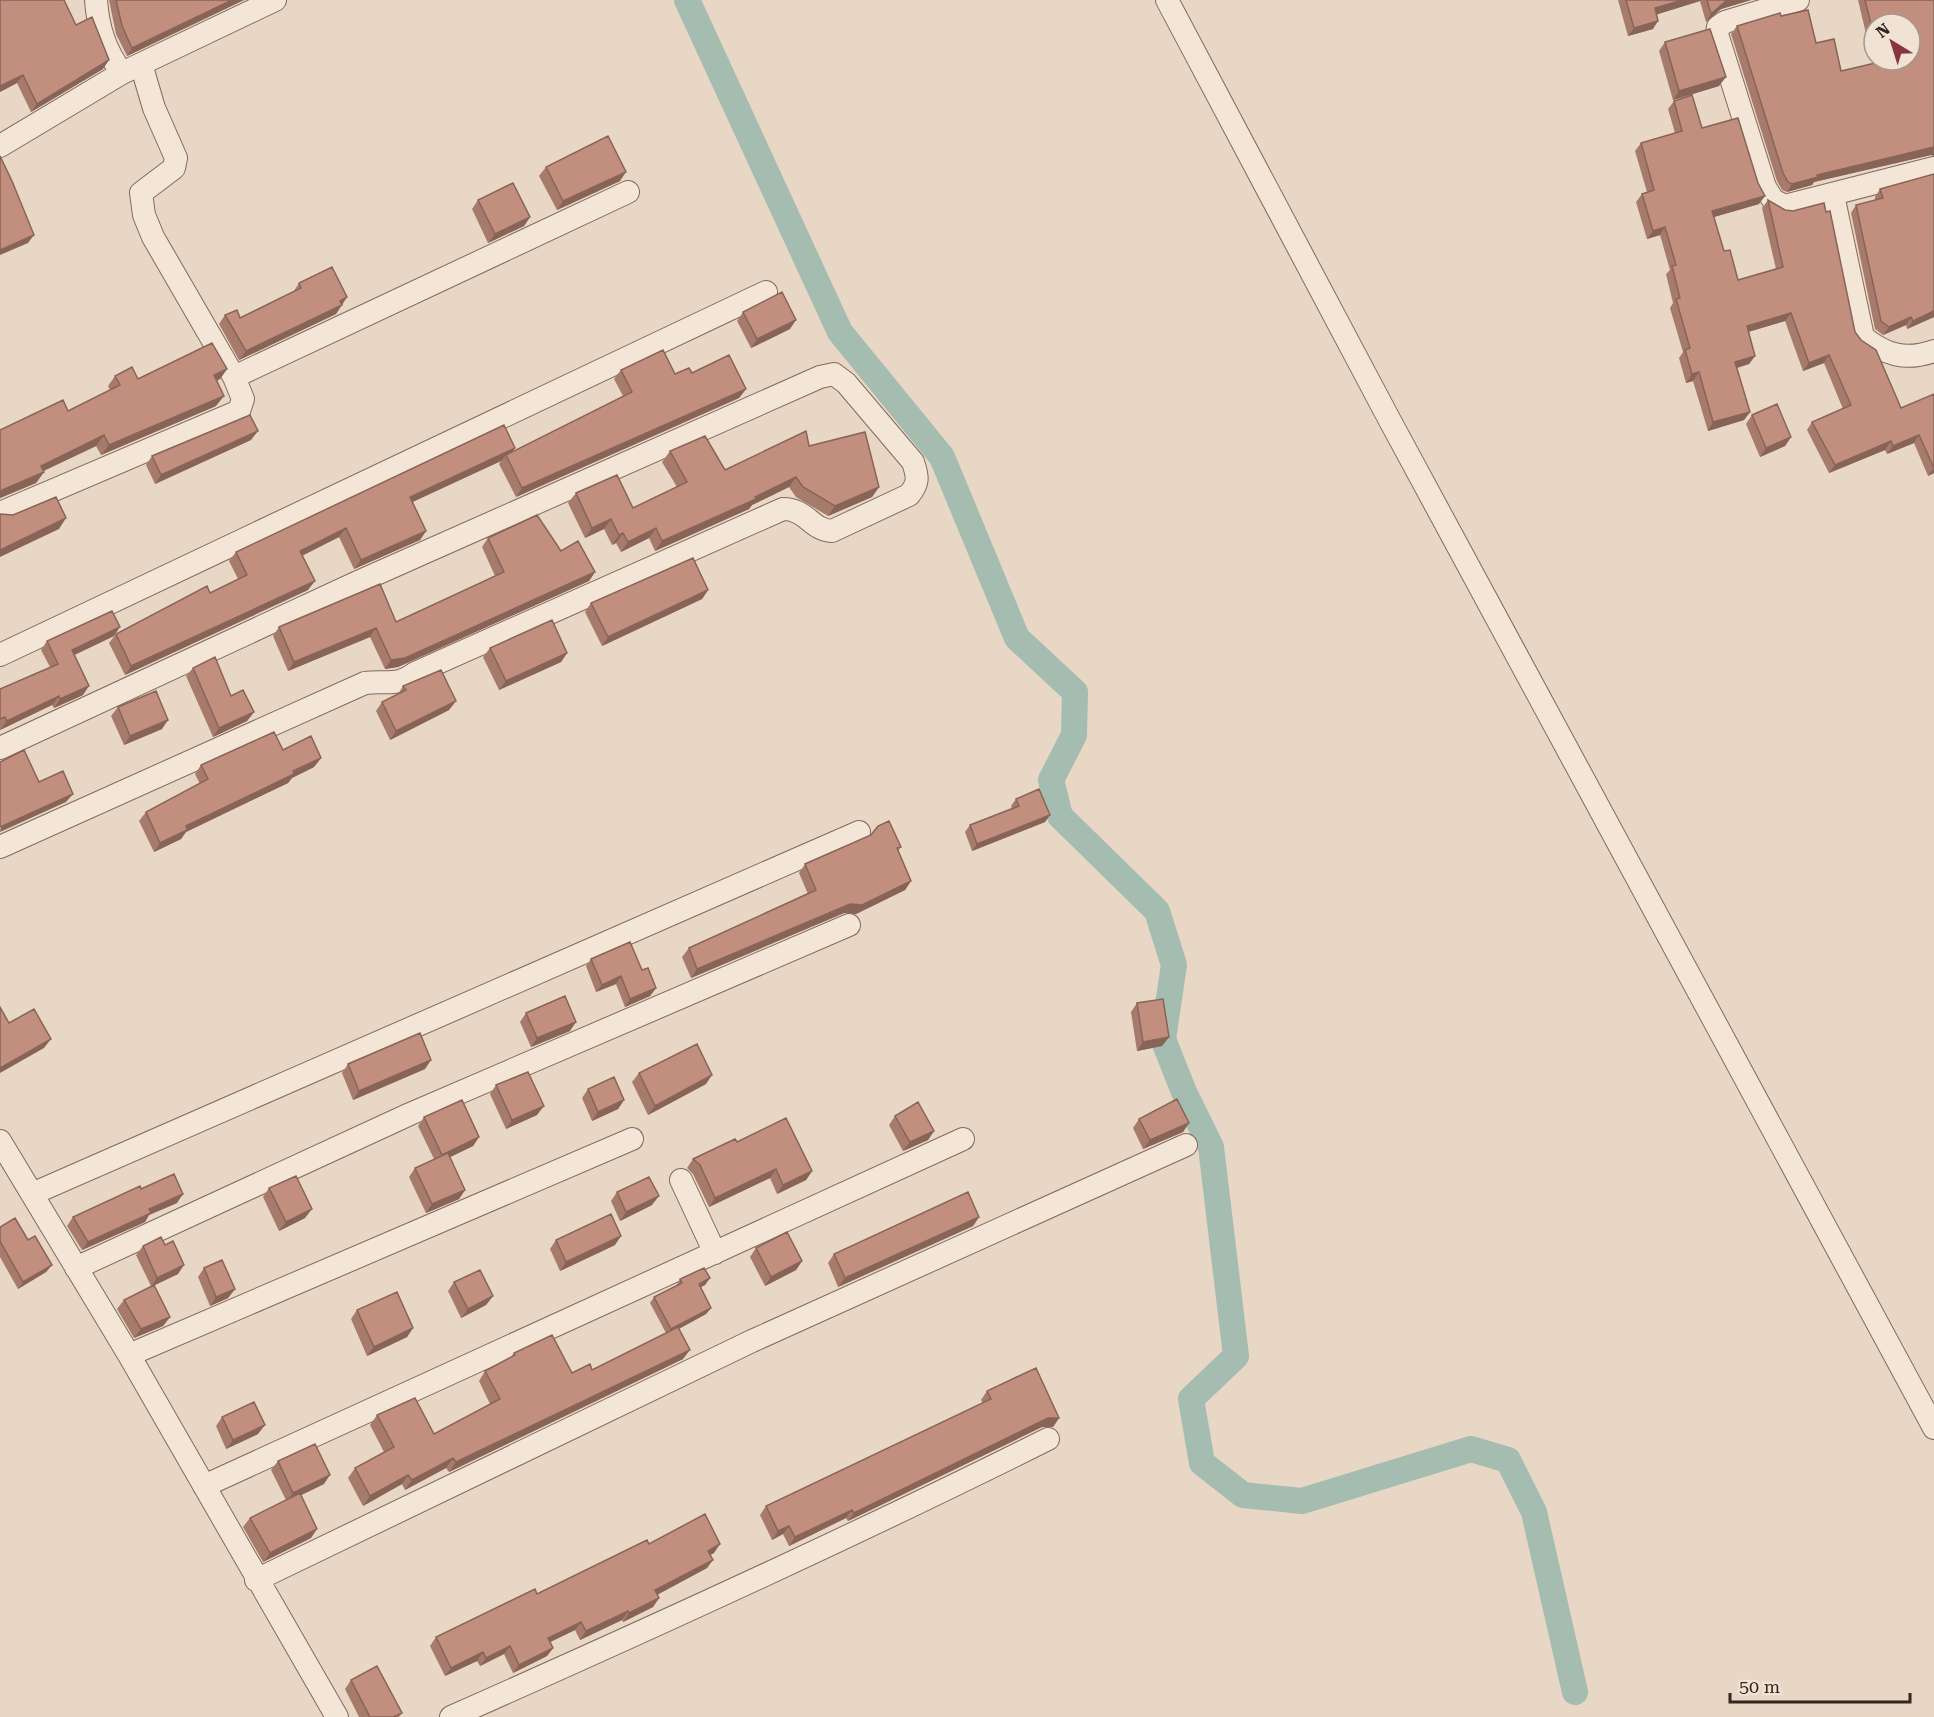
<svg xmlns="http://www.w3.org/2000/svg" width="1934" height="1717" font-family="'Roboto Serif',serif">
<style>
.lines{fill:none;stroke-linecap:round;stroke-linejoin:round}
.canal{stroke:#a5bcb1;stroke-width:26}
.street-casing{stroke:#816a5d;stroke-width:24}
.street{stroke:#f4e6d6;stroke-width:22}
.wall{fill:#a77b6c;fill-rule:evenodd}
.shaded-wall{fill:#886458}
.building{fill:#c28f7e;stroke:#886458;stroke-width:1.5}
</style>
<rect width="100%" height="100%" fill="#e8d7c4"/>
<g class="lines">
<path class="canal" d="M687,0L840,332L942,457L1017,638L1075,692L1074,735L1051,780L1060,816L1157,911L1174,965L1163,1039L1184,1092L1211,1147L1236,1356L1191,1399L1202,1463L1243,1495L1302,1501L1471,1449L1508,1460L1534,1512L1575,1692"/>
<g class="street-casing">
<path id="street" d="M96,0C98,28 105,50 122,73
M1167,0L1388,417L1934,1428
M1798,0L1725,22L1718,27L1717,34L1765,187L1773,200L1785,206L1934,168
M0,146L122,73L275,0
M1833,195L1863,337C1885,355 1906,361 1934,351
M234,377L628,192
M0,513L239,411L243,399L234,377L153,237L144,215L141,193L174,168L176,158L154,108L141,64
M0,655L766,292
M0,748L358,582L820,377L834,374L846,383L913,462C918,477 919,483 909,495L832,531C811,530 807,509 783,509L415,673C398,687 385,680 365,683L0,847
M0,1141L129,1355L337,1717
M681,1180L715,1253
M32,1194L859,832
M76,1268L410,1114L849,925
M129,1355L632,1139
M204,1486L963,1139
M256,1580L752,1341L1186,1145
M451,1717C652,1628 852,1537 1048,1439"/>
</g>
<use href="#street" class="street"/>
</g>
<path class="wall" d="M109,0H244L127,56L116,34Z
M1618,0H1751L1721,9L1706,22L1700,1L1657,14L1653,29L1628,36Z
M1858,0H1934V156L1931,155L1814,182L1812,185L1787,192L1782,190L1777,181L1731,34L1737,26L1781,16L1816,43L1841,71L1873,63ZM1874,24L1910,60H1874Z
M76,25L103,69L31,112L17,83L0,92Z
M1665,42L1719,86L1673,100L1659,51Z
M1674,101L1702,128L1759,204L1714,217L1724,251L1738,280L1776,269L1762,208L1768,200L1855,332L1901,408L1934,394V473L1928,476L1914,443L1887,454L1885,450L1829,473L1807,430L1812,422L1843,409L1824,363L1803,371L1785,321L1748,332L1755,356L1749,364L1737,368L1750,412L1744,420L1708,431L1693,381L1686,383L1679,358L1683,352L1670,308L1673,303L1666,274L1670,270L1660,235L1647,239L1636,202L1642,194L1647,192L1635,151L1641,143L1675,133L1668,109Z
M546,167L620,181L557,210L539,176Z
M1934,174V317L1907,329L1906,325L1883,335L1875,329L1851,213L1856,205L1875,200V197L1880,189Z
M478,200L530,217L524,226L488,243L472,209Z
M299,283L347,297L336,314L239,360L219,324L225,315L240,318L294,291Z
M743,312L790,329L751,348L737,321Z
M227,369L220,379L216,381V406L101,455L96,446L43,471L44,472L36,483L0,498V430L68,411L110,390L108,386L115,376L138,379Z
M621,370L675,374L692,373L746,389L739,398L516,497L499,464L501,461L412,502L426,531L420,540L354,569L339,537L302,556L308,590L125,675L109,643L116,634L210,593L238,579L229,561L236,552L515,448L513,451L623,396L614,379Z
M1752,415L1791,437L1785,446L1760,457L1746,424Z
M251,440L155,484L146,465L152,456Z
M809,446L879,487L872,497L828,516L796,497L789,487L752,505L749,509L655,551L649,538L621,552L616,543L612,545L604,529L585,538L568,503L576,493L633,508L677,487L662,462L670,451L725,470Z
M488,538L561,551L595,572L589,581L398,667L385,669L370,637L288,671L273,636L279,627L396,622L495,576L482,547Z
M708,590L702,599L602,646L585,612L591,603Z
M114,636L74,655L83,695L54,708L52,705L0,730V689L50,667L41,650L47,641Z
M490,648L567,653L561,662L499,690L483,657Z
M193,668L254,712L247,721L213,737L186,676Z
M403,686L456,701L449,710L390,740L376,711L382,702L398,694Z
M118,707L162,729L124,745L111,716Z
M283,750L321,758L314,767L292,778L288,783L186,832L181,839L154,852L139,821L146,812L200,784L195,774L201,765Z
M1016,799L1050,815L1045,822L972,851L965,832L970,825L1012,809L1011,806Z
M901,847L898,851L911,881L905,890L856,914L844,913L691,978L682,957L689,948L808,894L799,873L805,864Z
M591,959L642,970L656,988L650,996L625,1007L616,984L596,992L586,966Z
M1137,1003L1169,1037L1162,1046L1137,1051L1131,1012Z
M526,1013L570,1031L531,1047L520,1022Z
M348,1064L425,1069L353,1100L342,1073Z
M639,1073L706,1084L648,1115L632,1082Z
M496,1085L537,1115L506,1129L490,1094Z
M588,1089L624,1100L618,1109L592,1121L582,1098Z
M895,1116L934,1131L928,1140L903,1151L889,1125Z
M424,1117L479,1137L473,1146L450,1157L465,1190L459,1199L426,1213L409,1177L415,1168L434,1159L418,1126Z
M1139,1119L1189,1123L1183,1132L1143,1149L1133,1128Z
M737,1142L812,1171L806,1180L777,1194L770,1178L709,1207L693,1174L687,1168L693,1159Z
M269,1188L305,1218L279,1231L263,1197Z
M141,1189L177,1203L149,1215L145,1222L82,1250L67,1226L73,1217Z
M617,1192L652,1205L620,1221L611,1201Z
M979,1217L973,1226L838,1287L828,1263L834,1254Z
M0,1227L28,1240L52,1265L46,1272L18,1289L0,1257Z
M556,1240L615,1245L560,1271L550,1249Z
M143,1246L178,1274L154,1285L170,1317L163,1326L134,1338L117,1309L124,1300L151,1286L136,1255Z
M756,1248L802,1261L796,1270L765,1286L750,1257Z
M204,1268L235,1289L228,1298L210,1306L198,1277Z
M710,1278L705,1285L700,1287L711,1308L706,1314L679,1329L683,1359L449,1472L446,1468L405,1490L402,1484L363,1506L348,1478L355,1468L384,1452L370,1425L377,1415L434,1434L490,1404L479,1381L485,1371L510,1358L514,1353L572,1373L592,1370L666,1333L650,1303L654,1297L676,1286L680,1279Z
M454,1282L493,1296L486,1305L461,1318L448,1291Z
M357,1310L413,1328L407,1337L367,1356L351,1319Z
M987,1391L1059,1418L1053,1427H1042L848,1521L846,1518L789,1546L783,1534L772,1540L760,1515L766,1506L983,1403L981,1400Z
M222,1417L258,1434L226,1449L216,1426Z
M278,1461L324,1484L301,1495L311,1538L263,1562L243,1527L250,1518L286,1500L271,1470Z
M649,1544L714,1553L710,1555L707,1568L657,1595L659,1598L653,1607L623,1622L622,1620L580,1640L575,1630L550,1642L553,1648L547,1656L513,1673L504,1654L480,1666L477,1661L445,1676L430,1646L436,1637L537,1594Z
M351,1680L402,1713L399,1717H359L345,1689Z"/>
<path class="shaded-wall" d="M232,0H244L127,56L132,48Z
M1683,0H1701L1700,1L1649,17L1655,8Z
M1730,0H1751L1721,9L1706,22L1711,14L1726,1Z
M1658,21L1653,29L1628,36L1634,28Z
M109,60L103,69L31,112L37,104Z
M23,75L17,83L0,92V86Z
M1726,77L1719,86L1673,100L1679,91Z
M1934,147V156L1931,155L1814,182L1812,185L1787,192L1792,184L1817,175Z
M626,172L620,181L557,210L563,201Z
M1765,196L1759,204L1707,219L1712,211Z
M530,217L524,226L488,243L495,234Z
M1665,227L1660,235L1647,239L1653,231Z
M34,235L28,243L0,255V250Z
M347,297L336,314L239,360L246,351Z
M1934,311V317L1907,329L1913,321Z
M1791,313L1785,321L1741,334L1747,326Z
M1911,317L1906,325L1883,335L1889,327Z
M796,320L790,329L751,348L757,339Z
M1829,355L1824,363L1803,371L1809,363Z
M1755,356L1749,364L1729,370L1735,362Z
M227,369L220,379L206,386L214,375Z
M1699,372L1693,381L1686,383L1692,374Z
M746,389L739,398L516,497L522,488Z
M224,396L216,406L101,455L109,445Z
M1750,412L1744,420L1708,431L1713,422Z
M258,431L251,440L155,484L161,475Z
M104,435L96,446L33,476L41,466Z
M1919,435L1914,443L1887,454L1893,446Z
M1791,437L1785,446L1760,457L1766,448Z
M1891,441L1885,450L1829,473L1835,465Z
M515,448L509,457L506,455L501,461L404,506L410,497Z
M1934,468V473L1928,476Z
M44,472L36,483L0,498V493L2,490Z
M796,477L789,487L752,505L749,509L655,551L662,541Z
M879,487L872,497L828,516L835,506Z
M66,518L59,529L0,557V550Z
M611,519L604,529L585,538L592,528Z
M346,528L339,537L293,560L300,551Z
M656,528L649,538L621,552L628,542Z
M426,531L420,540L354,569L361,560Z
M623,533L616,543L612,545L619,535Z
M595,572L589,581L398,667L385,669L391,660Z
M315,581L308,590L125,675L131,666Z
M708,590L702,599L602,646L608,637Z
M120,627L114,636L66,659L72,650Z
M376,628L370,637L288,671L294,662Z
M567,653L561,662L499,690L506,681Z
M89,686L83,695L54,708L60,699Z
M59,696L52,705L0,730L7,721Z
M456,701L449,710L390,740L396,731Z
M254,712L247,721L213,737L219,728Z
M168,720L162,729L124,745L130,736Z
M321,758L314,767L292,778L288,783L186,832L181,839L154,852L160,843L186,826Z
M73,794L66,802L0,832L1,826Z
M1050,815L1045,822L972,851L977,844Z
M911,881L905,890L856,914L844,913L691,978L697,969L850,904Z
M621,976L616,984L596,992L602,985Z
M656,988L650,996L625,1007L630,999Z
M576,1022L570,1031L531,1047L537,1038Z
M1169,1037L1162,1046L1137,1051L1143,1042Z
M51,1039L44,1048L0,1073V1068Z
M431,1060L425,1069L353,1100L359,1091Z
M712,1075L706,1084L648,1115L655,1106Z
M624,1100L618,1109L592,1121L598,1112Z
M544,1106L537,1115L506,1129L512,1120Z
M1189,1123L1183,1132L1143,1149L1150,1140Z
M934,1131L928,1140L903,1151L910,1142Z
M479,1137L473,1146L436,1164L442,1155Z
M776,1169L770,1178L709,1207L715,1198Z
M812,1171L806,1180L777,1194L783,1185Z
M465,1190L459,1199L426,1213L432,1204Z
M183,1194L177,1203L149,1215L145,1222L82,1250L88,1242L149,1209Z
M659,1196L652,1205L620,1221L626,1212Z
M312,1209L305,1218L279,1231L286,1222Z
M979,1217L973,1226L838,1287L845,1278Z
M621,1236L615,1245L560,1271L566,1262Z
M802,1261L796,1270L765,1286L771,1277Z
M52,1265L46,1272L18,1289L23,1282Z
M184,1265L178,1274L151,1287L157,1278Z
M710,1278L705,1285L694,1291L699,1284Z
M235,1289L228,1298L210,1306L216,1297Z
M493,1296L486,1305L461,1318L468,1309Z
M711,1308L706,1314L667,1335L671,1329Z
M170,1317L163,1326L134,1338L141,1329Z
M413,1328L407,1337L367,1356L374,1347Z
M690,1350L683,1359L449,1472L456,1462Z
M1048,1418H1059L1053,1427H1042L848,1521L854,1513Z
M265,1425L258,1434L226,1449L233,1440Z
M453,1458L446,1468L405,1490L412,1480Z
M330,1475L324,1484L287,1502L293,1493Z
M408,1475L402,1484L363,1506L370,1496Z
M852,1510L846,1518L789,1546L795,1537Z
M789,1526L783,1534L772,1540L778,1531Z
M317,1529L311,1538L263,1562L270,1553Z
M720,1544L714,1553L702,1559L708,1551Z
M713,1560L707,1568L649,1599L655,1590Z
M659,1598L653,1607L623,1622L629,1613Z
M628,1611L622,1620L580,1640L586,1631Z
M581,1622L575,1630L542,1646L548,1638Z
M510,1646L504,1654L480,1666L486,1658Z
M553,1648L547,1656L513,1673L519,1665Z
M483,1652L477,1661L445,1676L451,1668Z"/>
<path class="building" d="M0,0H64L76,25L92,17L109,60L37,104L23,75L0,86Z
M116,0H232L132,48L122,26Z
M1626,0H1683L1655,8L1658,21L1634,28Z
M1707,0H1730L1726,1L1711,14Z
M1865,0H1934V147L1817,175L1818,177L1792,184L1788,182L1783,173L1737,26L1780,13L1781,16L1808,10L1816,43L1834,39L1841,71L1880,62V60H1910V24H1874V36Z
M1710,29L1726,77L1679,91L1665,42Z
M1692,95L1702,128L1738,118L1758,183L1765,196L1712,211L1724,251L1730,250L1738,280L1783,267L1768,200L1785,210L1793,211L1824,203L1826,212L1830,211L1855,332L1861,340L1876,350L1901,408L1934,394V468L1919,435L1893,446L1891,441L1835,465L1812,422L1851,405L1829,355L1809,363L1791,313L1747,326L1755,356L1735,362L1750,412L1713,422L1699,372L1692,374L1685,350L1690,348L1676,299L1680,298L1672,266L1676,265L1665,227L1653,231L1642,194L1654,190L1641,143L1682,131L1674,101Z
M608,136L626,172L563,201L546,167Z
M0,156L12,181L34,235L0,250Z
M1934,174V311L1913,321L1911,317L1889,327L1881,321L1856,205L1883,198L1880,189Z
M513,183L530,217L495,234L478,200Z
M332,267L347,297L340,301L342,305L246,351L225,315L237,310L240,318L301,288L299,283Z
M782,292L796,320L757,339L743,312Z
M212,343L227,369L214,375L224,396L109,445L104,435L41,466L44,472L2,490L0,493V430L63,400L68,411L120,385L115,376L132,367L138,379Z
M663,350L675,374L689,368L692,373L729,355L746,389L522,488L506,455L632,392L621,370Z
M1777,404L1791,437L1766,448L1752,415Z
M250,415L258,431L161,475L152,456Z
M504,425L515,448L410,497L426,531L361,560L346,528L300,551L315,581L131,666L116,634L207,586L210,593L247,575L236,552Z
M806,431L809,446L865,432L879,487L835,506L803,487L796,477L755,497L756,499L662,541L656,528L628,542L623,533L619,535L611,519L592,528L576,493L617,475L633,508L687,482L670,451L705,436L725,470Z
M56,497L66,518L0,550V514L13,515Z
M537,515L561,551L578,541L595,572L405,658L391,660L376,628L294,662L279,627L380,584L396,622L504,572L488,538Z
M693,558L708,590L608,637L591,603Z
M112,611L120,627L72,650L89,686L60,699L59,696L7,721L5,717L0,719V689L58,664L47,641Z
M552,620L567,653L506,681L490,648Z
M215,657L231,696L243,690L254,712L219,728L193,668Z
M441,670L456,701L396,731L382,702L406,690L403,686Z
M156,691L168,720L130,736L118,707Z
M274,732L283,750L311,736L321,758L293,771L294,774L186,826L187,830L160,843L146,812L208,779L201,765Z
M24,750L39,782L63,771L73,794L0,827V762Z
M1039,789L1050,815L977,844L970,825L1019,806L1016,799Z
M889,821L901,847L897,848L911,881L862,905L850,904L697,969L689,948L816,890L805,864L871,835L878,826Z
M630,942L642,970L648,968L656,988L630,999L621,976L602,985L591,959Z
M565,996L576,1022L537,1038L526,1013Z
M1163,999L1169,1037L1143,1042L1137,1003Z
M0,1007L9,1023L34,1009L51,1039L0,1068Z
M420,1033L431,1060L359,1091L348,1064Z
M697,1044L712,1075L655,1106L639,1073Z
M528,1072L544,1106L512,1120L496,1085Z
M614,1077L624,1100L598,1112L588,1089Z
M1177,1099L1189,1123L1150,1140L1139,1119Z
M462,1100L479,1137L442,1155L424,1117Z
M918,1102L934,1131L910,1142L895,1116Z
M786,1118L812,1171L783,1185L776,1169L715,1198L700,1165L693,1159L735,1139L737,1142Z
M448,1153L465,1190L432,1204L415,1168Z
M174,1174L183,1194L149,1209L151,1213L88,1242L73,1217L140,1186L141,1189Z
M296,1176L312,1209L286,1222L269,1188Z
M649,1177L659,1196L626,1212L617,1192Z
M968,1192L979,1217L845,1278L834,1254Z
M611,1214L621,1236L566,1262L556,1240Z
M15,1218L28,1240L35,1236L52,1265L23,1282L0,1241V1227Z
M787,1232L802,1261L771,1277L756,1248Z
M161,1237L165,1245L173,1241L184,1265L157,1278L143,1246Z
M222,1260L235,1289L216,1297L204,1268Z
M704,1268L710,1278L699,1284L711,1308L671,1329L654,1297L682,1283L680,1279Z
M480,1270L493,1296L468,1309L454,1282Z
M154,1285L170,1317L141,1329L124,1300Z
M397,1292L413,1328L374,1347L357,1310Z
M678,1327L690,1350L456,1462L453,1458L412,1480L408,1475L370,1496L355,1468L394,1447L377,1415L415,1398L434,1434L500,1399L485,1371L515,1355L514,1353L552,1335L572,1373L590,1364L592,1370Z
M1036,1368L1059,1418H1048L854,1513L852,1510L795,1537L789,1526L778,1531L766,1506L991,1399L987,1391Z
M254,1402L265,1425L233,1440L222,1417Z
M315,1444L330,1475L293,1493L278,1461Z
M300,1493L317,1529L270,1553L250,1518Z
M705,1514L720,1544L708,1551L713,1560L655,1590L659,1598L629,1613L628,1611L586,1631L581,1622L548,1638L553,1648L519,1665L510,1646L486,1658L483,1652L451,1668L436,1637L535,1589L537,1594L647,1540L649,1544Z
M377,1666L402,1713L393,1717H370L351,1680Z"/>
<g transform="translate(1892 42) rotate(322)"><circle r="28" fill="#f1e3d3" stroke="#a5978b" stroke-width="1.5"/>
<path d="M0-4.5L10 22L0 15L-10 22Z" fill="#893443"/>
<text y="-9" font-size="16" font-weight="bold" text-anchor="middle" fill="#33251f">N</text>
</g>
<path d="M1730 1693v9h180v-9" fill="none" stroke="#33251f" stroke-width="3"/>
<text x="1739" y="1693" font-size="18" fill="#33251f" stroke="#f1e3d3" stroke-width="4.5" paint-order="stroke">50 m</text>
</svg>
